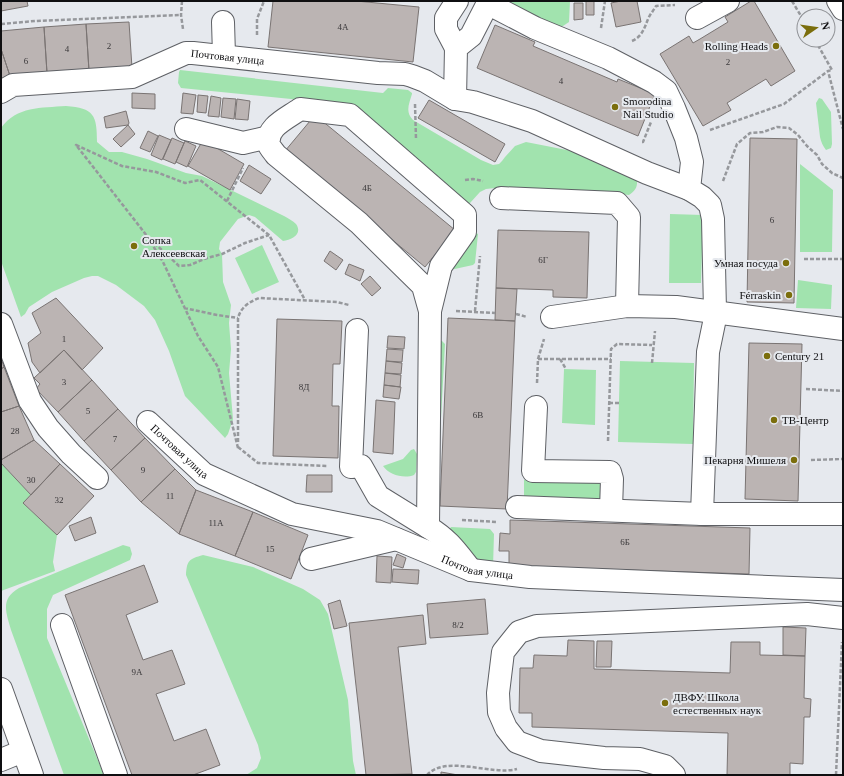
<svg xmlns="http://www.w3.org/2000/svg" width="844" height="776" font-family="Georgia,serif">
<style>
.green{fill:#a1e3ae}
.building{fill:#bbb4b3;stroke:#7a7473}
.lines{fill:none;stroke-linecap:round;stroke-linejoin:round}
.minor-casing{stroke:#5e6065;stroke-width:24}
.major-casing{stroke:#5e6065;stroke-width:24}
.path{stroke:#96989c;stroke-width:2.5;stroke-dasharray:4 2;stroke-linecap:butt}
.minor{stroke:#fff;stroke-width:22}
.major{stroke:#fff;stroke-width:22}
.poi-dot{fill:#7b6e0c;stroke:#e6e9ee;stroke-width:1.5}
.labels{text-anchor:middle;stroke-width:4;stroke-linejoin:round;paint-order:stroke}
.number-label{font-size:9px;fill:#3a383a}
.poi-label{font-size:11px;fill:#0f0f11;stroke:#e6e9ee;text-anchor:start}
.street-label{font-size:11px;fill:#0f0f11;stroke:#e6e9ee}
</style>
<rect width="100%" height="100%" fill="#e6e9ee"/>
<path class="green" d="M497,1H570L569,22L563,26L546,29Z
M180,70L383,93L388,88L408,90L412,93V94C409,104 405,112 413,120L481,160L493,165L499,164L502,161L505,157L515,146L526,142L577,152L636,174C638,184 638,189 629,195L599,192L495,188L486,189L480,192L470,203H463L325,104L291,99L181,88L178,83L179,72Z
M819,98L822,99L831,112L832,144L831,148L826,150C823,146 821,142 820,137L816,103Z
M66,106C94,108 97,115 97,142L109,152H122L147,159L186,173L202,176L284,216C288,218 293,221 296,224C303,234 292,240 283,241L255,217L249,215L238,219L220,242L219,249L222,254L223,282L231,305L229,323L231,349L229,373L233,419L228,434L225,438L185,396L169,351L155,320L144,306L116,285L98,276H92L84,278L52,292L29,307L25,314L21,317L1,261V128C17,106 41,108 66,106Z
M800,164L833,190L832,252H800Z
M670,214L703,215L701,283H669Z
M476,233L478,234L475,263L473,265L450,270L473,234Z
M262,245L279,282L252,294L235,258Z
M798,280L832,285L831,309L796,308Z
M437,340L442,341L445,344L439,456Z
M620,361L694,363L693,444L618,442Z
M564,369L596,370L595,425L562,423Z
M414,449L417,454L416,472L414,475C404,479 389,475 383,466L403,459L411,450Z
M1,463L31,495L24,504L57,535L53,562L55,571L1,591Z
M530,478L601,480L605,499L528,500L524,496V480Z
M451,527L490,529L494,534L493,567L473,568L449,530Z
M123,545L130,547L132,554L130,560L53,595L47,609V638L104,775H64L11,630C6,612 0,599 19,588Z
M203,555L253,567L303,589L320,600L328,614L348,700L353,761L356,775H246L257,768L261,758L258,745L186,575C187,560 189,559 203,555Z"/>
<path class="building" d="M1,1H27L28,6L1,11Z
M273,1H356L419,7L413,62L268,47Z
M586,1H594V15H586Z
M621,1H637L641,22L616,27L611,3Z
M751,1H754L795,71L771,86L766,79L727,103L731,110L703,126L660,54L689,36L693,43L700,39L728,22L725,17Z
M574,3H583V19L574,20Z
M129,22L132,68L89,71L86,24Z
M86,24L89,71L47,73L44,27Z
M495,25L535,42L533,46L617,82L618,79L655,94L638,136L477,68Z
M44,27L47,73L10,76L1,49V31Z
M1,49L10,76L1,81Z
M132,93L155,94V109L132,108Z
M183,93L196,95L193,114L181,113Z
M198,95L208,96L206,113L197,112Z
M211,96L221,98L219,117L208,116Z
M223,98L236,99L234,119L221,117Z
M237,99L250,101L248,120L235,119Z
M429,100L505,144L495,162L418,118Z
M126,111L129,123L128,125L106,128L104,117Z
M315,115L455,230L425,267L285,151Z
M128,125L135,134L121,147L113,139Z
M148,131L158,136L150,152L140,148Z
M159,135L171,140L162,160L151,155Z
M172,138L184,143L175,164L163,159Z
M750,138L797,139L794,303L747,302Z
M203,140L244,164L230,190L188,166Z
M185,141L196,146L187,167L176,162Z
M249,165L271,179L261,194L240,181Z
M498,230L589,232L587,298L553,297V290L496,288Z
M330,251L343,260L336,270L324,261Z
M349,264L364,270L360,281L345,274Z
M370,276L381,288L372,296L361,284Z
M496,288L517,289L515,321L495,320Z
M56,298L103,348L82,370L64,350L40,373L32,362L28,343L41,333L32,313Z
M448,318L515,321L507,509L440,506Z
M277,319L342,321L340,364H333L332,406H339L338,458L273,456Z
M388,336L405,337L404,349L387,348Z
M749,343L802,344L798,501L745,499Z
M387,349L403,350L402,362L386,361Z
M64,350L92,380L58,412L36,389L40,384L34,378Z
M1,358L4,367L1,369Z
M386,361L402,363L401,374L385,373Z
M4,367L19,406L1,412V369Z
M385,373L401,375L400,387L384,385Z
M92,380L118,409L84,441L58,412Z
M384,385L401,387L399,399L383,397Z
M376,400L395,402L393,454L373,452Z
M19,406L34,440L1,460V412Z
M118,409L145,438L111,470L84,441Z
M145,438L175,469L141,502L111,470Z
M34,440L60,464L31,495L1,463V460Z
M60,464L94,496L57,535L23,503Z
M175,469L196,490L179,534L141,502Z
M307,475H332V492H306Z
M196,490L253,512L235,556L179,534Z
M253,512L308,535L291,579L235,556Z
M91,517L96,533L75,541L69,526Z
M510,520L750,528L749,574L509,566V551H499L500,533L510,534Z
M397,554L406,558L403,568L393,565Z
M377,556L392,557L391,583L376,582Z
M144,565L158,602L126,615L143,660L172,650L185,684L156,694L174,741L206,729L220,765L193,775H132L65,595Z
M393,569L419,570L418,584L392,582Z
M485,599L488,634L430,638L427,604Z
M340,600L347,626L334,629L328,604Z
M423,615L426,644L398,647L412,774L366,775L349,623Z
M783,627L806,628L805,656L783,655Z
M568,640L594,641V669L730,673L731,642H760V655L805,656L804,698L811,699L810,717H804L803,764L790,763V775H727L728,733L532,727V713H519L520,668H533L534,655L567,656Z
M597,641H612L611,667H596Z
M441,772L458,775H441Z"/>
<g class="lines">
<g class="minor-casing">
<g id="minor">
<path d="M487,3L535,28L608,58L654,82L666,91L674,108L686,138L692,162L689,189L702,197L710,205L713,219L715,311L714,323L708,352L702,514"/>
<path d="M697,18L728,1"/>
<path d="M223,22L224,55"/>
<path d="M456,48L446,29V18L457,1"/>
<path id="s1" d="M1,92L13,85L132,77L186,53H193L378,73L405,74L412,76L425,81L455,99L473,102L532,121L647,173L689,189"/>
<path d="M455,99L456,48L471,36L489,1"/>
<path d="M186,129L243,143L269,137"/>
<path d="M501,198L617,203L629,217L627,306"/>
<path d="M430,311L423,286L359,223L276,155C274,152 270,148 269,145C265,127 288,118 300,109L350,115L465,215V232L441,266L430,311L428,527C449,540 456,551 471,570"/>
<path d="M552,317L627,306L676,307L843,329"/>
<path d="M1,324L30,401L48,428L71,454L97,478"/>
<path d="M357,330L351,467L361,466L378,496L428,527"/>
<path d="M536,407L533,471L610,472L612,479L611,510"/>
<path id="s2" d="M148,422L204,474L292,514L377,531L471,570L530,577L843,590"/>
<path d="M517,507L702,514H843"/>
<path d="M311,559L396,539"/>
<path d="M62,625L116,775"/>
<path d="M1,689L32,775"/>
<path d="M1,760L23,751"/>
<path d="M674,775L665,766L640,759L604,758L541,751L517,742L506,728L499,712L498,693L503,652L519,632L537,626L807,614L843,618"/>
</g>
</g>
<g class="major-casing">
<path id="major" d="M838,1L843,9"/>
</g>
<path class="path" d="M182,1L181,15L183,29
M792,1L804,21
M1,24L35,21L181,15
M601,28L605,1
M257,35V19L264,1
M815,40L832,70L828,71L843,129
M632,41C643,36 644,28 649,17C651,13 654,10 656,6L675,5
M415,104L416,139
M710,130L784,104L828,71
M642,142H643L651,122
M465,180L473,179L483,181
M723,181L737,144L750,133L763,132L777,127L789,128L798,135L807,146L817,155L822,164L832,173L843,178
M227,201L243,168
M150,239L179,266L190,265L207,258L222,254L245,243L269,235
M804,259H843
M184,308L217,315L238,318
M456,311L495,313
M475,311L480,256
M516,314L527,317
M538,359H611
M560,359L566,369
M652,363L655,331
M537,383L538,359L544,339
M806,389L843,391
M609,403H619
M608,441L611,349L617,344L652,345
M238,442V318C241,307 249,302 259,298L337,302L349,305
M238,447L258,463L327,466
M238,448L218,367L198,336L163,262L147,236L76,145L122,166L156,172L185,183L200,180L269,235L305,300
M811,460L843,459
M462,520L497,522
M427,775C447,754 491,776 517,769
M836,775L842,642"/>
<use href="#minor" class="minor"/>
<use href="#major" class="major"/>
</g>
<g class="poi-dot">
<circle cx="776" cy="46" r="4"/>
<circle cx="615" cy="107" r="4"/>
<circle cx="134" cy="246" r="4"/>
<circle cx="786" cy="263" r="4"/>
<circle cx="789" cy="295" r="4"/>
<circle cx="767" cy="356" r="4"/>
<circle cx="774" cy="420" r="4"/>
<circle cx="794" cy="460" r="4"/>
<circle cx="665" cy="703" r="4"/>
</g>
<g class="labels">
<g class="number-label">
<text x="343" y="30">4А</text>
<text x="109" y="49">2</text>
<text x="67" y="52">4</text>
<text x="26" y="64">6</text>
<text x="728" y="65">2</text>
<text x="561" y="84">4</text>
<text x="367" y="191">4Б</text>
<text x="772" y="223">6</text>
<text x="543" y="263">6Г</text>
<text x="64" y="342">1</text>
<text x="64" y="385">3</text>
<text x="304" y="390">8Д</text>
<text x="88" y="414">5</text>
<text x="478" y="418">6В</text>
<text x="15" y="434">28</text>
<text x="115" y="442">7</text>
<text x="143" y="473">9</text>
<text x="31" y="483">30</text>
<text x="170" y="499">11</text>
<text x="59" y="503">32</text>
<text x="216" y="526">11А</text>
<text x="625" y="545">6Б</text>
<text x="270" y="552">15</text>
<text x="458" y="628">8/2</text>
<text x="137" y="675">9А</text>
</g>
<g class="poi-label">
<text x="768" y="50" text-anchor="end">Rolling Heads</text>
<text x="623" y="105">Smorodina<tspan x="623" dy="13">Nail Studio</tspan></text>
<text x="142" y="244">Сопка<tspan x="142" dy="13">Алексеевская</tspan></text>
<text x="778" y="267" text-anchor="end">Умная посуда</text>
<text x="781" y="299" text-anchor="end">Férraskin</text>
<text x="775" y="360">Century 21</text>
<text x="782" y="424">ТВ-Центр</text>
<text x="786" y="464" text-anchor="end">Пекарня Мишеля</text>
<text x="673" y="701">ДВФУ. Школа<tspan x="673" dy="13">естественных наук</tspan></text>
</g>
<g class="street-label">
<text dy="4" stroke="none"><textPath href="#s1" startOffset="234">Почтовая улица</textPath></text>
<text dy="4" stroke="none"><textPath href="#s2" startOffset="43">Почтовая улица</textPath></text>
<text dy="4" stroke="none"><textPath href="#s2" startOffset="367">Почтовая улица</textPath></text>
</g>
</g>
<rect width="844" height="776" fill="none" stroke="#0f0f11" stroke-width="4"/>
<g transform="translate(816 28) rotate(77)"><circle r="19" fill="#e6e9ee" stroke="#909296"/>
<path d="M0-3L7 15L0 10L-7 15Z" fill="#7b6e0c"/>
<text y="-6" font-size="11" font-weight="bold" text-anchor="middle" fill="#0f0f11">N</text>
</g>
</svg>
